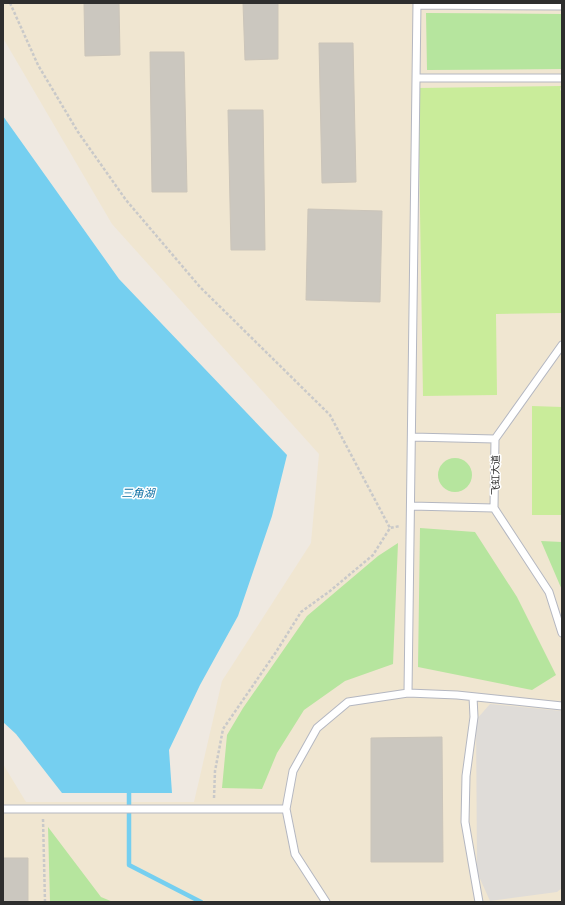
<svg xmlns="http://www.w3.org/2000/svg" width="565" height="905" font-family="Montserrat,'Noto Sans SC',sans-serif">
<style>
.education{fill:#f0e6d1}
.green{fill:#b6e59e}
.pitch{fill:#c9ec9a}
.plaza{fill:#dfdcd8}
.water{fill:#75cff0}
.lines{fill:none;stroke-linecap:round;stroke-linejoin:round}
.stream{stroke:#75cff0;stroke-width:4.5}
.building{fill:#cbc7bf;stroke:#cbc5ba}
.lane-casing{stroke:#b4b7c1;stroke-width:9}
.path{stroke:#c9c9c9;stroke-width:2.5;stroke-dasharray:3 2;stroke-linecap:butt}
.lane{stroke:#fff;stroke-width:7}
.labels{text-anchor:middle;stroke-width:3;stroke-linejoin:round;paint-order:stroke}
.street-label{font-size:10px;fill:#2e2e2e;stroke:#fff}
.water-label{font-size:11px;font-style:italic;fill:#0d6fa3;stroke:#fff}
</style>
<rect width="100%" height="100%" fill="#efe9e1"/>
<path class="education" d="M3,3H562V902H3V764L26,802H194L222,681L311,543L319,454L112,224L3,38Z"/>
<path class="green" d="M426,13L562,14V69L427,70Z
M438 475a17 17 0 1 1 34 0a17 17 0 1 1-34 0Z
M420,528L475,532L517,597L556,675L532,690L418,667Z
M541,541L562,542V590Z
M398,543L393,664L345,681L304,710L277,753L262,789L222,788L227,735L243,708L307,616L378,556Z
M48,827L101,897L113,902H50Z"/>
<path class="pitch" d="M561,86L560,90L562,91V313L496,314L497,395L423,396L418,88Z
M532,406L562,407V515H532Z"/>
<path class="plaza" d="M490,704L562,711V888L557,892L490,901L477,872L476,720Z"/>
<path class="water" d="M3,116L119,279L287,455L272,516L238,616L200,685L169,750L172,793H62L16,734L3,722Z"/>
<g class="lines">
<path class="stream" d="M129,793V865L201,902"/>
</g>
<path class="building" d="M84,3H119L120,55L85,56Z
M243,3H278V59L245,60Z
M319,43H353L356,182L322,183Z
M150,52H184L187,192H152Z
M228,110H263L265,250H231Z
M308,209L382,211L380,302L306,300Z
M442,737L443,862H371V738Z
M3,858H28V902H3Z"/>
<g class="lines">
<g class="lane-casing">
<path id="lane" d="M417,5L562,6
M417,78H562
M562,345L495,439L494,508L549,592L562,633
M412,437L495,439
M411,506L494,508
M408,693L417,3
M473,697L474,717L466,776L465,822L479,902
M3,809H286
M326,902L295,854L286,809L293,771L317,728L348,702L408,693L457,695L562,706"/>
</g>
<path class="path" d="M10,3L38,65L78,132L126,200L200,287L330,415L390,528
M214,798L215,771L223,729L276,652L301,612L330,591L373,555L390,528L400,526
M43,819L45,902"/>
<use href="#lane" class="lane"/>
</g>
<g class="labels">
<g class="street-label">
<text transform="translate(495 475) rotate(-90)" y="4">飞虹大道</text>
</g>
<g class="water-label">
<text x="138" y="497">三角湖</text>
</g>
</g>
<rect width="565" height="905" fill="none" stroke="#2e2e2e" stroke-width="8"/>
</svg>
